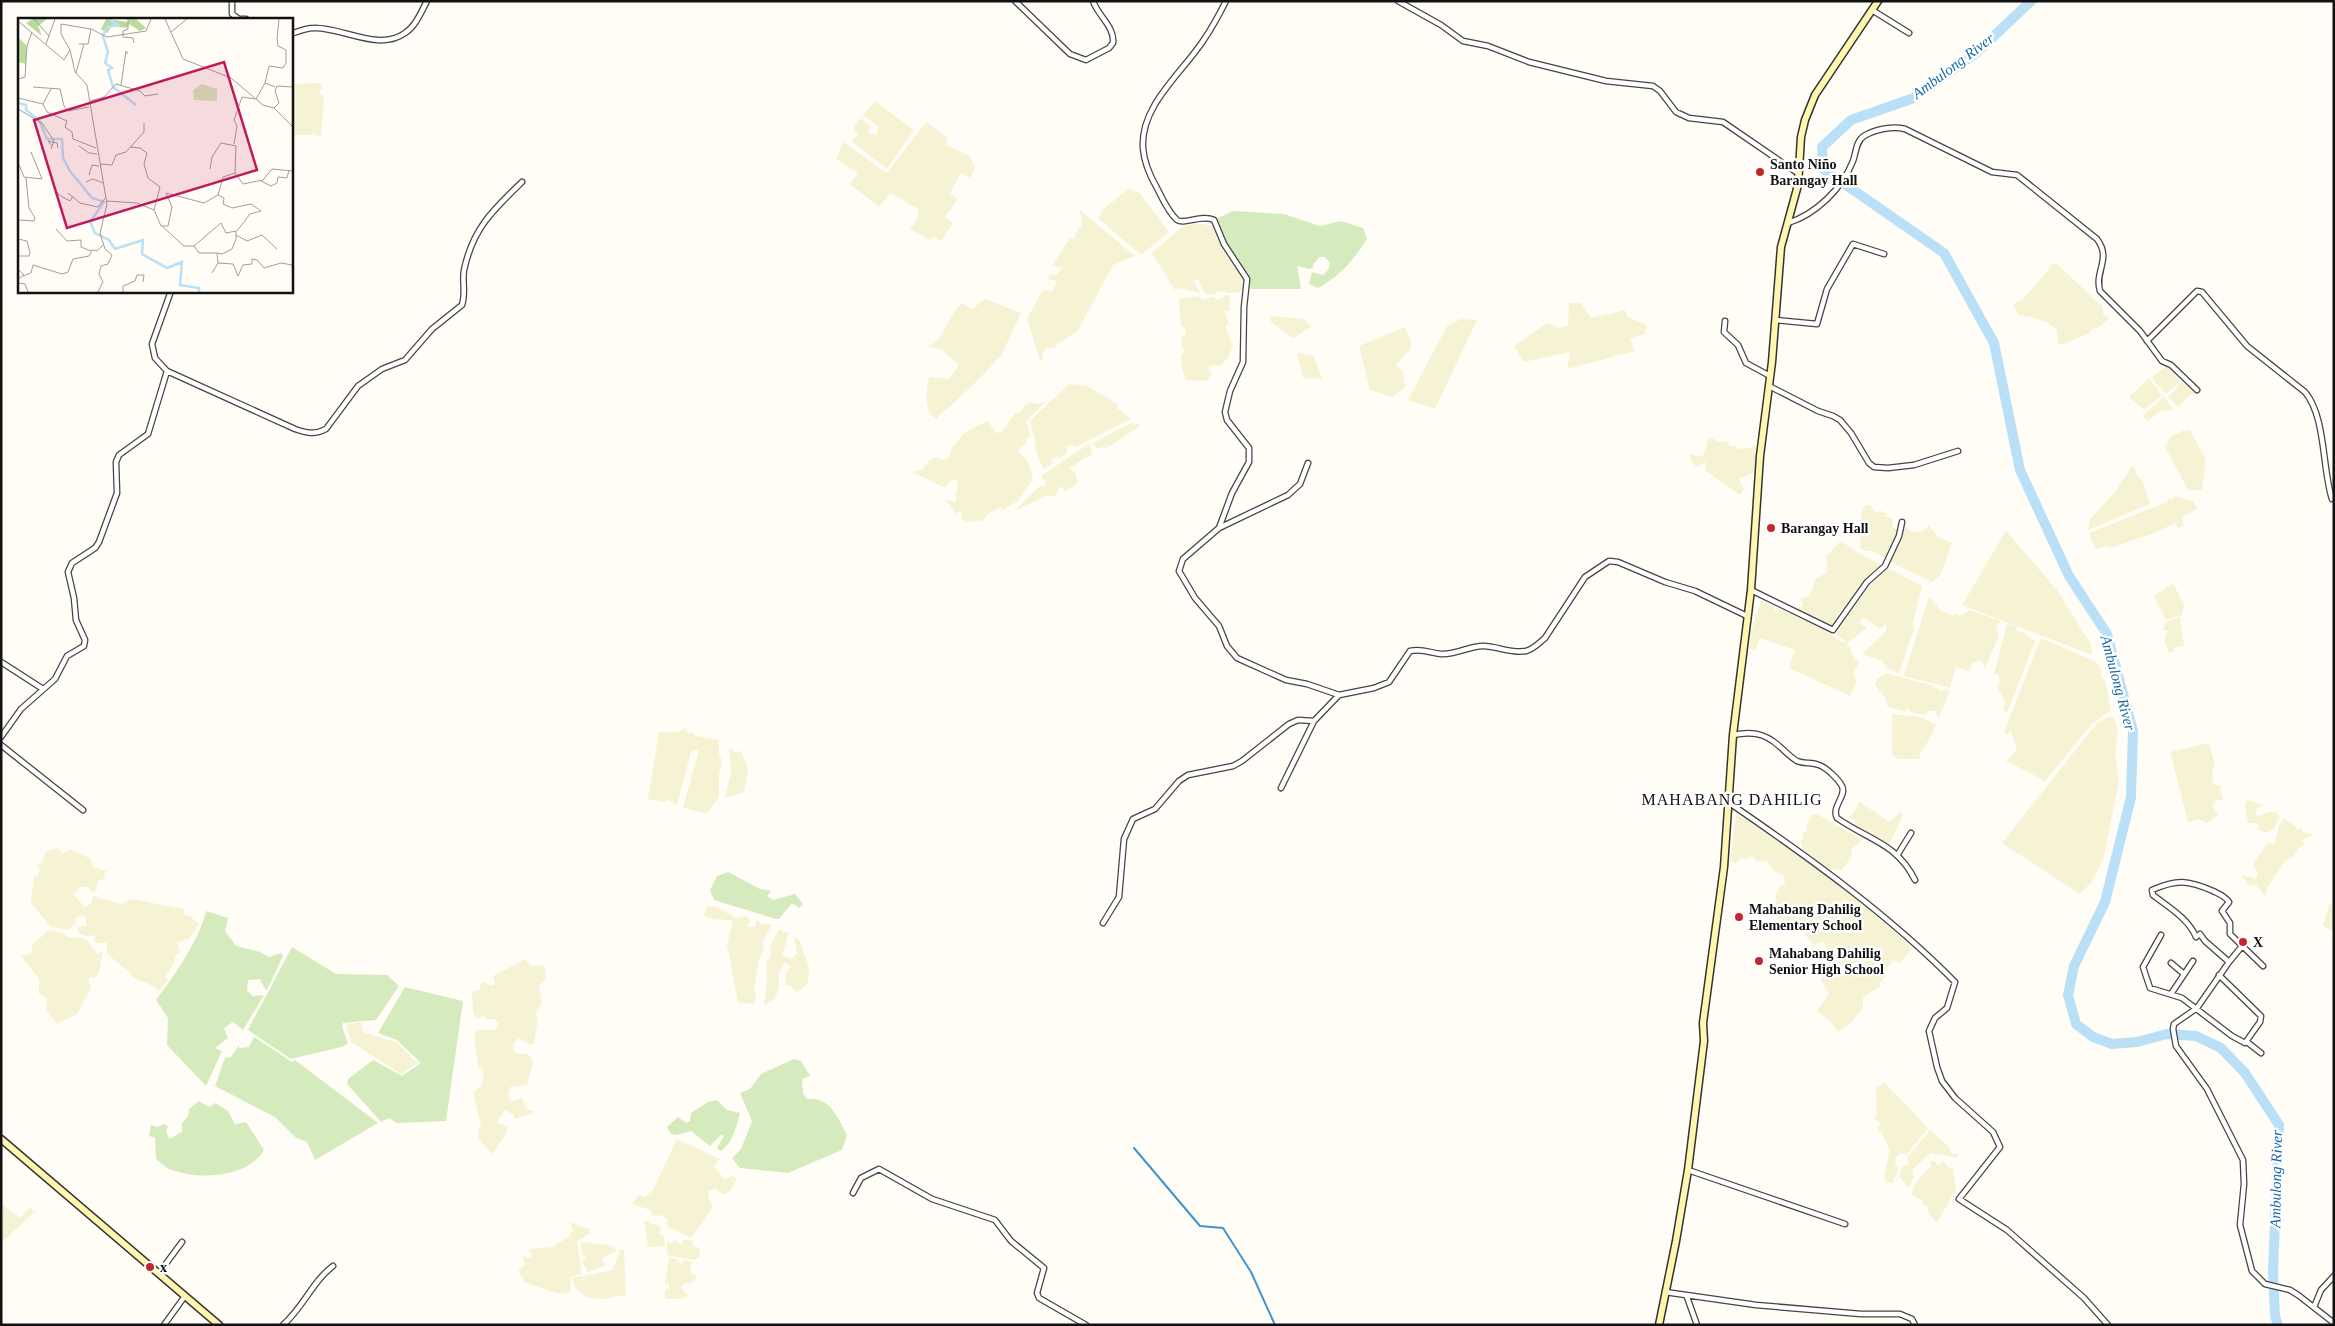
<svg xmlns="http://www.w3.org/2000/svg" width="2335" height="1326" font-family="'Times New Roman',serif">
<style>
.farmland{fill:#f6f3d4}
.green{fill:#d5ebbd}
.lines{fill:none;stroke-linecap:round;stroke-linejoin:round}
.stream{stroke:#3f96cf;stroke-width:2}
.river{stroke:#b9e0f7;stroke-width:10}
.street-casing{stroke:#444;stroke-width:7}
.secondary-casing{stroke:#333;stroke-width:9}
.street{stroke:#fff;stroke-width:4.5}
.secondary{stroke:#fff6b0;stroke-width:6}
.poi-dot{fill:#c4262e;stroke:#fff;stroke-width:2}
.labels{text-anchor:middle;stroke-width:5;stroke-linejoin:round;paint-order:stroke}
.poi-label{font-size:14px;font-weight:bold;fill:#111;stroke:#fff;text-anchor:start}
.water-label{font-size:15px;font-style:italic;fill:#1768a6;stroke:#fff}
.quarter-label{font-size:16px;letter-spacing:1px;fill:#111;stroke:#fff}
.inset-river{fill:none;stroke:#b9e0f7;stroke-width:2.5}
.inset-road{fill:none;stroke:#a09f9a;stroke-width:1}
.view{fill:#c2185b;fill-opacity:0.15;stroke:#c2185b;stroke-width:2.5}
.inset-edge{fill:none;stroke:#111;stroke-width:2.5}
</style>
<rect width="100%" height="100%" fill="#fffdf5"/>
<path class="farmland" d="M319,83L323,86L319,92L324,97L321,135L316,136L314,133L312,135H291V84Z
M875,101L914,130L887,169L851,141L859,135L853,128L861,118L870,126L868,132L876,135L879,127L863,115Z
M926,122L948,138L946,145L970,156L975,168L970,178L961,173L950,193L958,199L945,217L953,223L941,241L934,237L930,240L910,229L918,218V209L890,193L879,207L850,184L858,173L836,159L843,142L887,173Z
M1130,188L1135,192L1138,191L1169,232L1141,255L1099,219L1102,210Z
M1080,210L1135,256L1113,265L1078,330L1053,348H1047L1042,353L1044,359L1040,360L1027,319L1043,289L1052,292L1057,281L1048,279L1050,274L1058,275L1061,268L1052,266L1070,238L1074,239L1078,229L1082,226Z
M1197,223L1213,226L1225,252L1241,274L1246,286L1245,291L1233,293L1217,291L1215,294L1206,295L1198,279L1194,281L1200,292L1198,293L1181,288L1175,290L1152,253L1182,227Z
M2056,263L2103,307V314L2109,318L2099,327L2091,329L2090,333L2061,345L2058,344L2057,330L2048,323L2035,318L2018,315L2013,304L2022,300L2049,269L2050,265Z
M1227,294L1230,296L1229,311H1224L1229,323L1225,327L1233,346L1228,358L1221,365L1209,366L1210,372L1213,373L1206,381L1186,380L1182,369L1181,354L1185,352L1181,344L1182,336L1186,334L1185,327H1181L1179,299L1198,296L1202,300L1213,297L1218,300Z
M985,299L1021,313L1001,356L972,386L936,419L929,413L926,398L929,377L949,379L959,365L941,349L928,347L938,340L954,312L962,303L972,309Z
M1569,303H1581L1591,318L1625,310L1628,317L1646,325L1645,334L1630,338L1635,351L1567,369L1570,352L1524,362L1514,346L1547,323L1560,328L1568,325Z
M1270,316L1305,319L1311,327L1293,338L1271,322Z
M1461,319L1477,320L1435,409L1408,400L1447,326Z
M1405,327L1411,342L1410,349L1396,365L1403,372L1405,387L1393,397L1370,390L1359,346Z
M1297,353L1314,356L1322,379L1303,378Z
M2168,365L2180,382L2166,394L2152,379L2153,376Z
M2149,378L2162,395L2144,410L2129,397Z
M2182,382L2196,394L2190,395L2178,407L2168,397Z
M1069,384L1087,386L1118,404L1117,408L1131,419L1076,447L1072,445L1066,447L1067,453L1058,459V456L1051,459L1053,464L1043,469L1034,444L1036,443L1030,421Z
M2164,396L2173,410L2161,411L2148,421L2143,416Z
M1032,402L1037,404L1045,402L1026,422L1031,436L1026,439V444L1021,446L1019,452L1028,462L1033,479L1018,501L1001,511V507L987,515L984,520L968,522L961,519L962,515L960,511L956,514L946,500L955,502L957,497L954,494L958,492L957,481L952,479L945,488L912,472L924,469L925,465L929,464L928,461L937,457L943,460L949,458L952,448L964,433L981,424L988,421L996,433L1002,432L1015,413L1020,412L1026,404Z
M1131,423L1139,424L1140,426L1105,449L1101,447L1097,449L1093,443Z
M2190,430L2206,460L2202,490H2188L2165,447L2170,437L2182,431Z
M1711,437L1719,442L1728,441L1729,446H1736L1737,449L1751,448L1754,446L1757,454L1756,470L1749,475L1740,478V483L1744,488L1740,495L1705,470L1706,462L1696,467L1690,459L1691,454L1700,457L1704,454L1708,439Z
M1090,443L1092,454L1078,462L1075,466L1070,467L1071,471L1075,472L1078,482L1065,492L1062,486L1059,488L1056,496H1046L1014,511L1040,486H1045V481L1041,478L1044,474Z
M2133,465L2137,475L2142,480L2150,504L2088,530L2090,519L2115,492Z
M2174,496L2194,502L2197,509L2182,517L2184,526L2178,528L2175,523L2157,532L2110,548L2107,546L2097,549L2091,540L2089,533L2167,502L2168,499L2172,500Z
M1866,505H1871L1874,512L1882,511L1888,514L1884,517H1890L1893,519L1892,526L1898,530L1902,523L1912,532L1923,531L1929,525L1937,536L1952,543L1941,574L1931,583H1928L1929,580L1900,567L1873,551H1866L1860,548L1861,539L1856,524L1862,521L1861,512Z
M2006,531L2057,590L2091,645L2092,655L1962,605Z
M1841,541L1858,553L1886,567L1863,590L1838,630L1835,631L1793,611L1803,606L1801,598L1810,595L1816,579L1827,572L1826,556Z
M1888,568L1922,586L1913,623L1914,629L1899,673L1887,668L1882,661L1862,654L1887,630L1886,623L1880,629L1863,617L1859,623L1867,628L1847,643L1855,660L1860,662L1853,672L1857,682L1850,696L1789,668L1795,650L1760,638L1755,650L1750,648L1751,631L1761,601L1775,606L1774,611L1778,612L1780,609L1817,626L1844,643L1845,641L1836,634L1873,581Z
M2173,583L2184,605L2182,615L2166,620L2154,596Z
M1929,596L1941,611L1953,615L1957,613L1960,616L1970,610L2000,621L1996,628L1999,636L1985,668L1981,660L1973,663L1969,671L1956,667L1950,688L1904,676Z
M2180,617L2184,645L2174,648V652L2169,653L2164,641L2168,631L2163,630L2166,622Z
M2007,624L2017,627L2016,631L2024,633L2035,641L2007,713L2003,709L2005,702L1997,686L2000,684L1998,674H1994Z
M2041,638L2096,662L2101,669V678L2105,680L2111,710L2092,724L2045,781L2006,761L2017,749L2011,731L2007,734L2004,732Z
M1886,673L1934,686L1935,689L1939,687L1940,692L1946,689L1950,691L1939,717L1937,716L1936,711H1928L1926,715L1911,712L1908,708L1905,709L1906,712L1887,706V700L1875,685L1877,679Z
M1892,714L1921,717L1936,725L1924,749L1919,754L1921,759H1897L1892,754Z
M2109,716L2114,718L2118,731L2115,754L2119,782L2103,860L2091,883L2079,894L2002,843L2097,723Z
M686,728L688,734L693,732L695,736L719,740V753L722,762L719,774V797L707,813L683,808L699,749L691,752L677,805L669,800L663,802L648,799L659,732H677Z
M2209,743L2215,765L2213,768L2212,775L2214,785H2220L2223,800H2216L2212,807L2219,815L2206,823L2198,819L2188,822L2170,752Z
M729,747L735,752L741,751L748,770L744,792L725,798L731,771Z
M2248,800L2263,805L2258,807L2255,815L2259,816L2269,812H2276L2280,816L2273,830L2265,833L2257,828L2260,826L2255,823H2248L2245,806Z
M1859,801L1889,822L1901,812L1903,815L1888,847L1855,829V820L1849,818L1857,808Z
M1736,813L1842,887L1913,948L1900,963L1893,960L1887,968L1885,977L1879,983L1881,986L1863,997V1007L1851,1023L1838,1032L1830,1021L1817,1011L1829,994L1821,981L1825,970H1828L1825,959L1829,953L1823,941L1813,945L1797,924L1793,925L1775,916L1776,894L1780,886L1785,884L1784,876L1774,871L1766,861H1757L1753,857H1747L1748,860L1741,857L1736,864L1730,861Z
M1817,814L1862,840L1851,850L1852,856L1842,870L1833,869L1830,872L1803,849L1800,840H1803V836L1801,834L1807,831V825L1812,815Z
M2284,819L2295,826L2298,830L2301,828L2303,832L2314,835L2302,840L2305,845L2298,848L2293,857L2285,861L2267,888L2265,896L2256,885L2249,886L2241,875L2256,879L2258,873L2253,864L2266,845L2269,843L2273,845L2275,843L2279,825Z
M58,848L63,854L70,849L91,859L93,867L107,871L104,874L105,878L97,882V890L92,893L88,887H80L74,895L85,907L92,902L93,896L120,904L132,899L183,909L185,915L190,916L199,924L189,939L178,942V949L181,951L175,956V962L165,977L168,979L160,991L147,983L135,979L127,970L107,954V943H95L94,934L89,937L78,933V927L86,926V918L81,915L75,919L77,924L72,926L70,930L51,927L31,903L34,877L38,876L40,869L37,865L42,862L46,851Z
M2334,903V929L2333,931L2323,926L2329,905Z
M707,906L717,907L737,918L746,916L750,920L747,927H755L756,919L761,924H772L763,942L764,947L759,960L754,989L756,1000L753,1004L738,1002L727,945L733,921L718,919L715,920L704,916Z
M781,929L783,932H789L782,956L791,959L797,954L794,936L799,940L809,967L808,982L806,986L796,992L791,986L785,985L786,971L791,967L785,962L779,974V987L775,999L764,1005L767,980L766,962L771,957L770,946L778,931Z
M49,930L63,933L69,938L78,937L87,940L97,954L103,951L99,972L96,978L90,977L88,981L91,987L77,1014L57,1024L46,1009L47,998L39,994V979L21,956L32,953V945Z
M525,959L531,966L544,965L546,979L539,986L542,1002L535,1013L538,1019L534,1044L530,1045L519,1038L513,1044L514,1051L518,1054H528L533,1062L527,1085L510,1087L508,1096L512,1101L522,1098L527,1110H533L534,1113L514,1119V1115L505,1110L497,1122L508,1127L504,1137L492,1154L479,1139L478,1128L481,1126L473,1092L482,1085L484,1072L478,1065L474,1037L476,1030H495L499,1024L494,1019H486L484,1016L477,1019L473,1012L472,992L480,989V984L485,982L491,986L495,983L493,976Z
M361,1022L363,1032L398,1043L417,1063L401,1074L351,1042L346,1025Z
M1885,1083L1928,1128L1907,1154L1901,1153L1896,1157L1895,1163L1899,1168L1893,1183L1887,1182L1884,1176L1890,1151L1881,1131H1878L1880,1122L1874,1119L1877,1113L1876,1088Z
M1930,1130L1948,1146L1952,1154H1958V1157L1931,1153L1912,1170L1914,1177L1908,1188L1899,1176L1903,1166L1909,1164L1907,1158Z
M677,1139L720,1159L714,1166L725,1180L732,1176L737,1178L731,1190L724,1195L716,1189L709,1190L708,1198L713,1207L691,1238L667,1226V1219L660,1215L653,1216L650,1210L632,1204L639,1195L645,1197L653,1190Z
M1933,1160L1938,1165L1941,1164L1942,1160L1949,1168H1953L1956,1189L1937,1223L1929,1214L1926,1205L1923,1206V1201L1911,1194L1917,1181L1931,1166L1930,1162Z
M3,1205L20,1218L31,1206L32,1211L37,1210L1,1243Z
M644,1221H650L652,1225L656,1224L661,1228L659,1233L664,1236L665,1246L648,1247Z
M569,1222L591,1230L589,1231L591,1233L577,1241L582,1274L570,1277L571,1289L567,1294L556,1293L524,1282L523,1278L520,1276L519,1269L525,1264L523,1258L525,1256L528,1259L532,1257L530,1249L553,1247L569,1236L573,1230Z
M676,1240L679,1244H683V1240H692L694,1246L700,1248L699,1257L694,1260L667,1255V1241L671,1243Z
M584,1242L613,1246L617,1251L602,1258L605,1266L587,1272V1269L582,1263L586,1256L582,1255L581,1243Z
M620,1249L624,1250L626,1295L605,1299L587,1298L575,1287L572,1278L613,1270Z
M669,1257L676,1259L681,1264L685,1260L693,1262L690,1265L692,1267L690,1269L693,1276L697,1274L696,1279L690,1284L684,1283L681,1288L688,1295L682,1299H665V1291L669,1288V1283L665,1284Z"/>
<path class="green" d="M1233,211L1284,214L1320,226L1341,221L1363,228L1367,239C1353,260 1341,276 1318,288L1309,284L1312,272L1323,275L1329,269L1330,263L1325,257H1319L1313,265V267L1310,269L1297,266L1301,289H1250L1249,282L1232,257L1214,220Z
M728,872L760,889L771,891L767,896L773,900L795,894L803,904L799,908L792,903L779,919H776L714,900L710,890L717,876Z
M206,911L228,918L225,931L236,946L260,952L269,957L281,953L283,956L267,990L265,989L260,979L248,980L247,991L253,996L264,995L243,1030L233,1022L224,1028L228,1038L215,1048L222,1051L206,1086L167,1045L168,1018L156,1000C174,976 199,941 206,911Z
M292,947L336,974L387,975L399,986L376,1020L343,1023L342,1026L348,1044L341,1047L291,1059L248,1030Z
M405,987L463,1001L446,1121L397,1123L389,1118L381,1122L347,1084L348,1079L373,1060L402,1076L421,1063L397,1040L378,1033Z
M254,1037L292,1062L295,1060L378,1123L315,1160L307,1142L295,1137L275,1117L215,1086L225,1058L231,1057L239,1045V1048L249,1047Z
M794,1059L801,1061L810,1076L802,1079L803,1093L807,1099C830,1096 838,1118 847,1135L842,1150L788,1173L740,1168L732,1158L741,1149L752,1121L740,1093L750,1089L761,1074Z
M717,1100L727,1110L740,1113C736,1128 733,1142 721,1151L717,1148L724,1136L721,1135L710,1146L691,1131L677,1135L671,1134L667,1127L678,1117L686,1123L690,1121L691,1113L708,1102Z
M199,1101L209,1107L215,1103L228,1111L235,1124L246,1122L264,1150C248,1178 199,1180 172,1170C166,1168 161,1163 156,1159L155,1138L149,1136L151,1125L157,1127L165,1124L168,1127L166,1130L169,1139L182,1132V1123L188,1116L189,1109Z"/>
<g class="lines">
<path class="stream" d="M1134,1148L1200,1226L1223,1228L1251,1272L1275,1325"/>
<path class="river" d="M2031,1L1976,53L1914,98L1851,120L1822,147L1823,169L1944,253L1994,343L2020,470L2069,576L2107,634L2133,731L2131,797L2105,902L2074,966L2068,995L2076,1024L2093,1037L2112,1044L2137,1042L2167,1034L2196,1036L2221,1048L2245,1073L2279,1125L2273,1272L2275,1316L2278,1325"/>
<g class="street-casing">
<path id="street" d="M232,1V14L239,19
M1015,1L1070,54L1086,60L1109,48L1113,43C1115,27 1098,16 1093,1
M1226,1C1219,15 1212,28 1203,41C1182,73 1140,106 1143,148C1144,162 1150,176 1157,188C1162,198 1168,212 1177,220C1184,225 1202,214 1214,220L1224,244L1247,279L1244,307L1243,362L1230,391L1225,412L1227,420L1249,448V462L1232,493L1219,528L1183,559L1179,571L1195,598L1219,626L1227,646L1237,658L1286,680L1307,684L1339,695
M1398,1L1441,25L1463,41L1488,46L1529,62L1606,81L1653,86L1660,91L1676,112L1689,118L1723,122L1799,174
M1872,10L1909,33
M241,19H246
M291,34C299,31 306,28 314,28C342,27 379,52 405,33C416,26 421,12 427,1
M1788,223C1816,214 1842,189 1853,161C1856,153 1856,141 1864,136C1875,129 1893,126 1905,129L1992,172L2017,175L2097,239C2112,259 2094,271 2100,291L2140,331L2162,361L2171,365L2197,390
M171,291L152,344L155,358L167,371L295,429C306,433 315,435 326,429L358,386L382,369L405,360L432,329L462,305C466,293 462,282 464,270C473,228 493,210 522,182
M1776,320L1817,324L1827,289L1853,244L1884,254
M1725,321L1724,332L1738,345L1746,363L1770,376
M2147,341L2197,291L2202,292L2247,346L2305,392C2326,417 2322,468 2332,499
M1769,386L1818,411L1833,416L1840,420L1851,433L1869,463L1874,467L1888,468L1914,465L1958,451
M1219,528L1288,495L1300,484L1308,463
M1751,590L1833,630L1867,582L1885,566L1899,536L1902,522
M1,662L43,689
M1733,735C1751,731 1765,733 1779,746C1785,751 1790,757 1797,761C1804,764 1812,762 1819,765C1827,768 1838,779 1842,786C1847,796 1831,807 1837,818C1868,840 1897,843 1915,880
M1,737L21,709L55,679L67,656L84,646L85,640L76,620L74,598L68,572L72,563L95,548L99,542L117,493L116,462L119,455L148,434L167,371
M1,745L83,810
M1281,788L1314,721
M1728,802C1808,857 1887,913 1955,982L1947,1008L1935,1018L1929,1031L1937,1067L1942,1081L1955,1098L1993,1132L2000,1147L1959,1199L2007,1230L2084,1298L2108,1325
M1898,854L1911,833
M1103,923L1119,897L1124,839L1133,819L1155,809L1179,781L1188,775L1233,766L1242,761L1289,724L1298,720L1314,721L1339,695L1374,688L1389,682L1410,651C1422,648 1430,653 1441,654C1456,655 1469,646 1483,646C1497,646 1512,654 1526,651C1534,649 1539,643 1545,638L1585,577L1609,561L1618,562L1665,582L1695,591L1747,616
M2161,935L2143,967L2150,988L2182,998L2232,1036L2245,1043L2260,1022L2261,1016L2219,975
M2243,945L2229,962L2197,1008L2174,1024L2173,1029L2176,1046L2207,1089L2243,1160L2244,1184L2240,1225L2252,1271L2265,1284L2290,1290L2298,1295L2334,1323
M2229,962L2205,941L2200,934L2196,937C2188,918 2168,907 2153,895L2152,890C2177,879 2188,880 2213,891C2219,894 2225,896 2229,902L2222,911L2230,923V934L2263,966
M2171,963L2184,974
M2171,994L2193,961
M2247,1042L2261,1053
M1688,1170L1845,1224
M853,1193L861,1178L879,1169L932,1199L995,1220L1011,1241L1044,1268L1037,1293L1039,1298L1086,1325
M159,1273L182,1242
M1665,1292L1756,1305L1861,1314H1900L1912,1319L1915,1325
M1687,1297L1697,1325
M2314,1307L2321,1290L2334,1276
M164,1325L185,1296
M283,1325C303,1308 312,1282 333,1266"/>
</g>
<g class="secondary-casing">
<path id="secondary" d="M1,1139L219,1325
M1659,1325L1676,1241L1688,1170L1704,1041L1703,1023L1724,867L1733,735L1751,590L1760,456L1772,362L1781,247L1798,185L1801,137L1805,120L1815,95L1878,1"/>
</g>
<use href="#street" class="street"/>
<use href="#secondary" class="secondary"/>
</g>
<g class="poi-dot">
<circle cx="1760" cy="172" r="5"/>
<circle cx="1771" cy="528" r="5"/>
<circle cx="1739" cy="917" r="5"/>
<circle cx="2243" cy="942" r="5"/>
<circle cx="1759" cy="961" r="5"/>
<circle cx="150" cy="1267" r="5"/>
</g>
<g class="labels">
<g class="poi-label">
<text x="1770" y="169">Santo Niño<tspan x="1770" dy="16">Barangay Hall</tspan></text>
<text x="1781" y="533">Barangay Hall</text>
<text x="1749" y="914">Mahabang Dahilig<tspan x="1749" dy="16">Elementary School</tspan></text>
<text x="2253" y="947">X</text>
<text x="1769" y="958">Mahabang Dahilig<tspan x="1769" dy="16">Senior High School</tspan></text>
<text x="160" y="1272">x</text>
</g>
<g class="water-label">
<text transform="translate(1953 66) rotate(-37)" y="5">Ambulong River</text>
<text transform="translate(2118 683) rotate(75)" y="5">Ambulong River</text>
<text transform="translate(2276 1179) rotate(-89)" y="5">Ambulong River</text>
</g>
<g class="quarter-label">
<text x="1732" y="805">MAHABANG DAHILIG</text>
</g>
</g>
<g transform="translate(18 18)">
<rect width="275" height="275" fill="#fffdf5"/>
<path d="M184,66L199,71V83L176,82L175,72Z" fill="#d5ebbd"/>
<path d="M14,1H29L20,8L24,18L8,5ZM88,1L110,4L111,1H118L128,10L122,13L111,6L109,10L94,8L89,15L83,11ZM1,20L8,27V46L0,44Z" fill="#b9dc9c"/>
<path class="inset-river" d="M91,1L100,7L89,9L85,18L90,34L87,45L94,50L90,52L95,69L118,87M0,85L8,87V92L21,102L29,121H44L45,140L52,153L74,180L86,184L72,204L77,215L91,222L97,231L125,222L124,236L149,250L164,244L162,267L181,270V274"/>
<path class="inset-road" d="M16,1L31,18M110,1V11L105,13V19L115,20L116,25M147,1L165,41L213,60L245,87L256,90L261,85L257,73L259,68L275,69M0,3L46,42L52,32L43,16V6L73,11L89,19L128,13L133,1M153,14L169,1M28,26L37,1M61,26H70L73,11M52,32L57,54L69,67L89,186L82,215L87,231L94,237L90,246L83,248L81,256L85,264L80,274M58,55L66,26M0,61L7,59L9,28L14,14M103,67L108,33L110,36M15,69L42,71L46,88L50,93L71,89M257,69L247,65L251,48L265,50L268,45V32L260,28L259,21L261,1M0,80L25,86M238,81L247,65M72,83L86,79L98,66L122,73L127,78L140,76M25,86L29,94L49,103L47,109L54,114L55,121L78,130M25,86L33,71M256,90L275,109M0,91L24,105L36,123L33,131M216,126L219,108L216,102L224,79L237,81M34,128L30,123L39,125L40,130M61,128L71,135L79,136M112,129L122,130L129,135L126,146L130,160L142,169L136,192L143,208H150L154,189L148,175L186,185L200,177L205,159L217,155M0,144L6,159L24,161L13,134M82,146L94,147L98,137L108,134L126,114V105M192,151L194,139L203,125L218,128L217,155L225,166L245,162L254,151L275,153M71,157L74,147L81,148M241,162L253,168L259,165L260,159L269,160L271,152M68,164L75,161L85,165M36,170L41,177L52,183L55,178M50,175L62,185L80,189L88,179M200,177L206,180L205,186L214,190L233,186L243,193L232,196L219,213M88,183L119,185L136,192M0,202L16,203L17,200L11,190L8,160M145,209L166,228H176L181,235H199L200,245L194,255M38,211L49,223L63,222V229L73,233M218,217L229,223L244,217L259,231M0,221L9,223L12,235L11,238H0M176,228L203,205L208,215L218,213V221L214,231L204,236L199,235M200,245L215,246L220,258L225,247L234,246V241L239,242L246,250L263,245L274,247L275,253M0,251L6,257L0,261M5,258L13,255L15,247L44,256L50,254L55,241L71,238L74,232L79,233L86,226M0,265L7,266L10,274M105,274V268L117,263L119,257H126L125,264"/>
<path class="view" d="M206,44L239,152L49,210L16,102Z"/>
<rect width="275" height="275" class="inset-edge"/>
</g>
<rect width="2335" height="1326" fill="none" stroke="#111111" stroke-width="5"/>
</svg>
